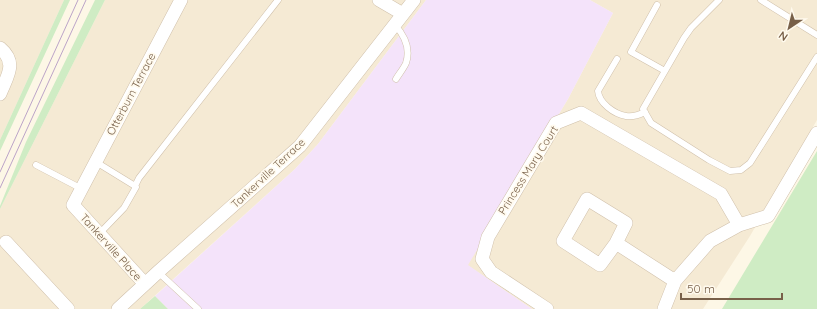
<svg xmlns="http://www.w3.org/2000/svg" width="817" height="309" font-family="Quicksand,sans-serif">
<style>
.residential{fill:#f5ead4}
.education{fill:#f4e3fa}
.green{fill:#cfecc4}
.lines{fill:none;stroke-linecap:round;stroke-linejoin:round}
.service-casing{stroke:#d0c0ab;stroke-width:7}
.minor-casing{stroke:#d0c0ab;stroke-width:14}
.service{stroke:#fff;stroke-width:6}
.minor{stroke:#fff;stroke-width:13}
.tram{stroke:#bca4c8;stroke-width:1}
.labels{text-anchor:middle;stroke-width:3.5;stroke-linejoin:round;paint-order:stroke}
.street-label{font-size:11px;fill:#786049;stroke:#fffaee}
</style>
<rect width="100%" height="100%" fill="#fdf7e6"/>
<path class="residential" d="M0,0H64L0,140Z
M105,0H426L318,144L295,169L140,309H0V209Z
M590,0H817V120L750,236L703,309H532L467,265L568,99L613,13Z"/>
<path class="education" d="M426,0H590L613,13L568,99L468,265L532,309H168L155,296L295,169L318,144Z"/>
<path class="green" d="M64,0H70L0,151V140Z
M95,0H105L0,209V206L26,142Z
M817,151V309H722Z
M155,296L168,309H140Z"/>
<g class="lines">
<g class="service-casing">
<path id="service" d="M719,0L691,28L684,38L643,109L651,123L709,160L730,171L741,170L750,163L817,57
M761,0L817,35
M657,5L631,52L665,71
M395,25C404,35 411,48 406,63C404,68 399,74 396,79
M617,59L598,91C599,103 614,114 626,116C632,117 639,115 645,112
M96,162L135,186
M36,165L82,189
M99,234L124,208L136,187L135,186L139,178L278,0
M158,272L198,309"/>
</g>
<g class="minor-casing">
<path id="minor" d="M379,0L403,14
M0,48C18,63 7,76 0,94
M6,242L68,309
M616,243L626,223L587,199L563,241L600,265L616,243L675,281
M145,284L73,205L181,0
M118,309L158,272L300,146L414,0
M547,309L491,272L482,259L488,237L556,123L581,113L721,194L739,225
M664,309L675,281L710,241L739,225L768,216L817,133"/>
</g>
<use href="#service" class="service"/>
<use href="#minor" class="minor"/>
<path class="tram" d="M0,172L78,0
M0,188L86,0"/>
</g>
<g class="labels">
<g class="street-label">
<text transform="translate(131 94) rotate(-62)" y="4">Otterburn Terrace</text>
<text transform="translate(528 170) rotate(-58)" y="4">Princess Mary Court</text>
<text transform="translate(268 173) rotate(-43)" y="4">Tankerville Terrace</text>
<text transform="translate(111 247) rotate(48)" y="4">Tankerville Place</text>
</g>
</g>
<g transform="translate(789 28) rotate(215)" stroke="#fffaee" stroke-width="3" paint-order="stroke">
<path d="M0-3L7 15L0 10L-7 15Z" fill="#786049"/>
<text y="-6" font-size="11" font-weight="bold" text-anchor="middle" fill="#786049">N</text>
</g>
<path d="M681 293v6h101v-6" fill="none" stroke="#786049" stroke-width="2"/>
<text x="687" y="293" font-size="12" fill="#786049" stroke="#fffaee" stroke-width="3" paint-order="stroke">50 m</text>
</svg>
